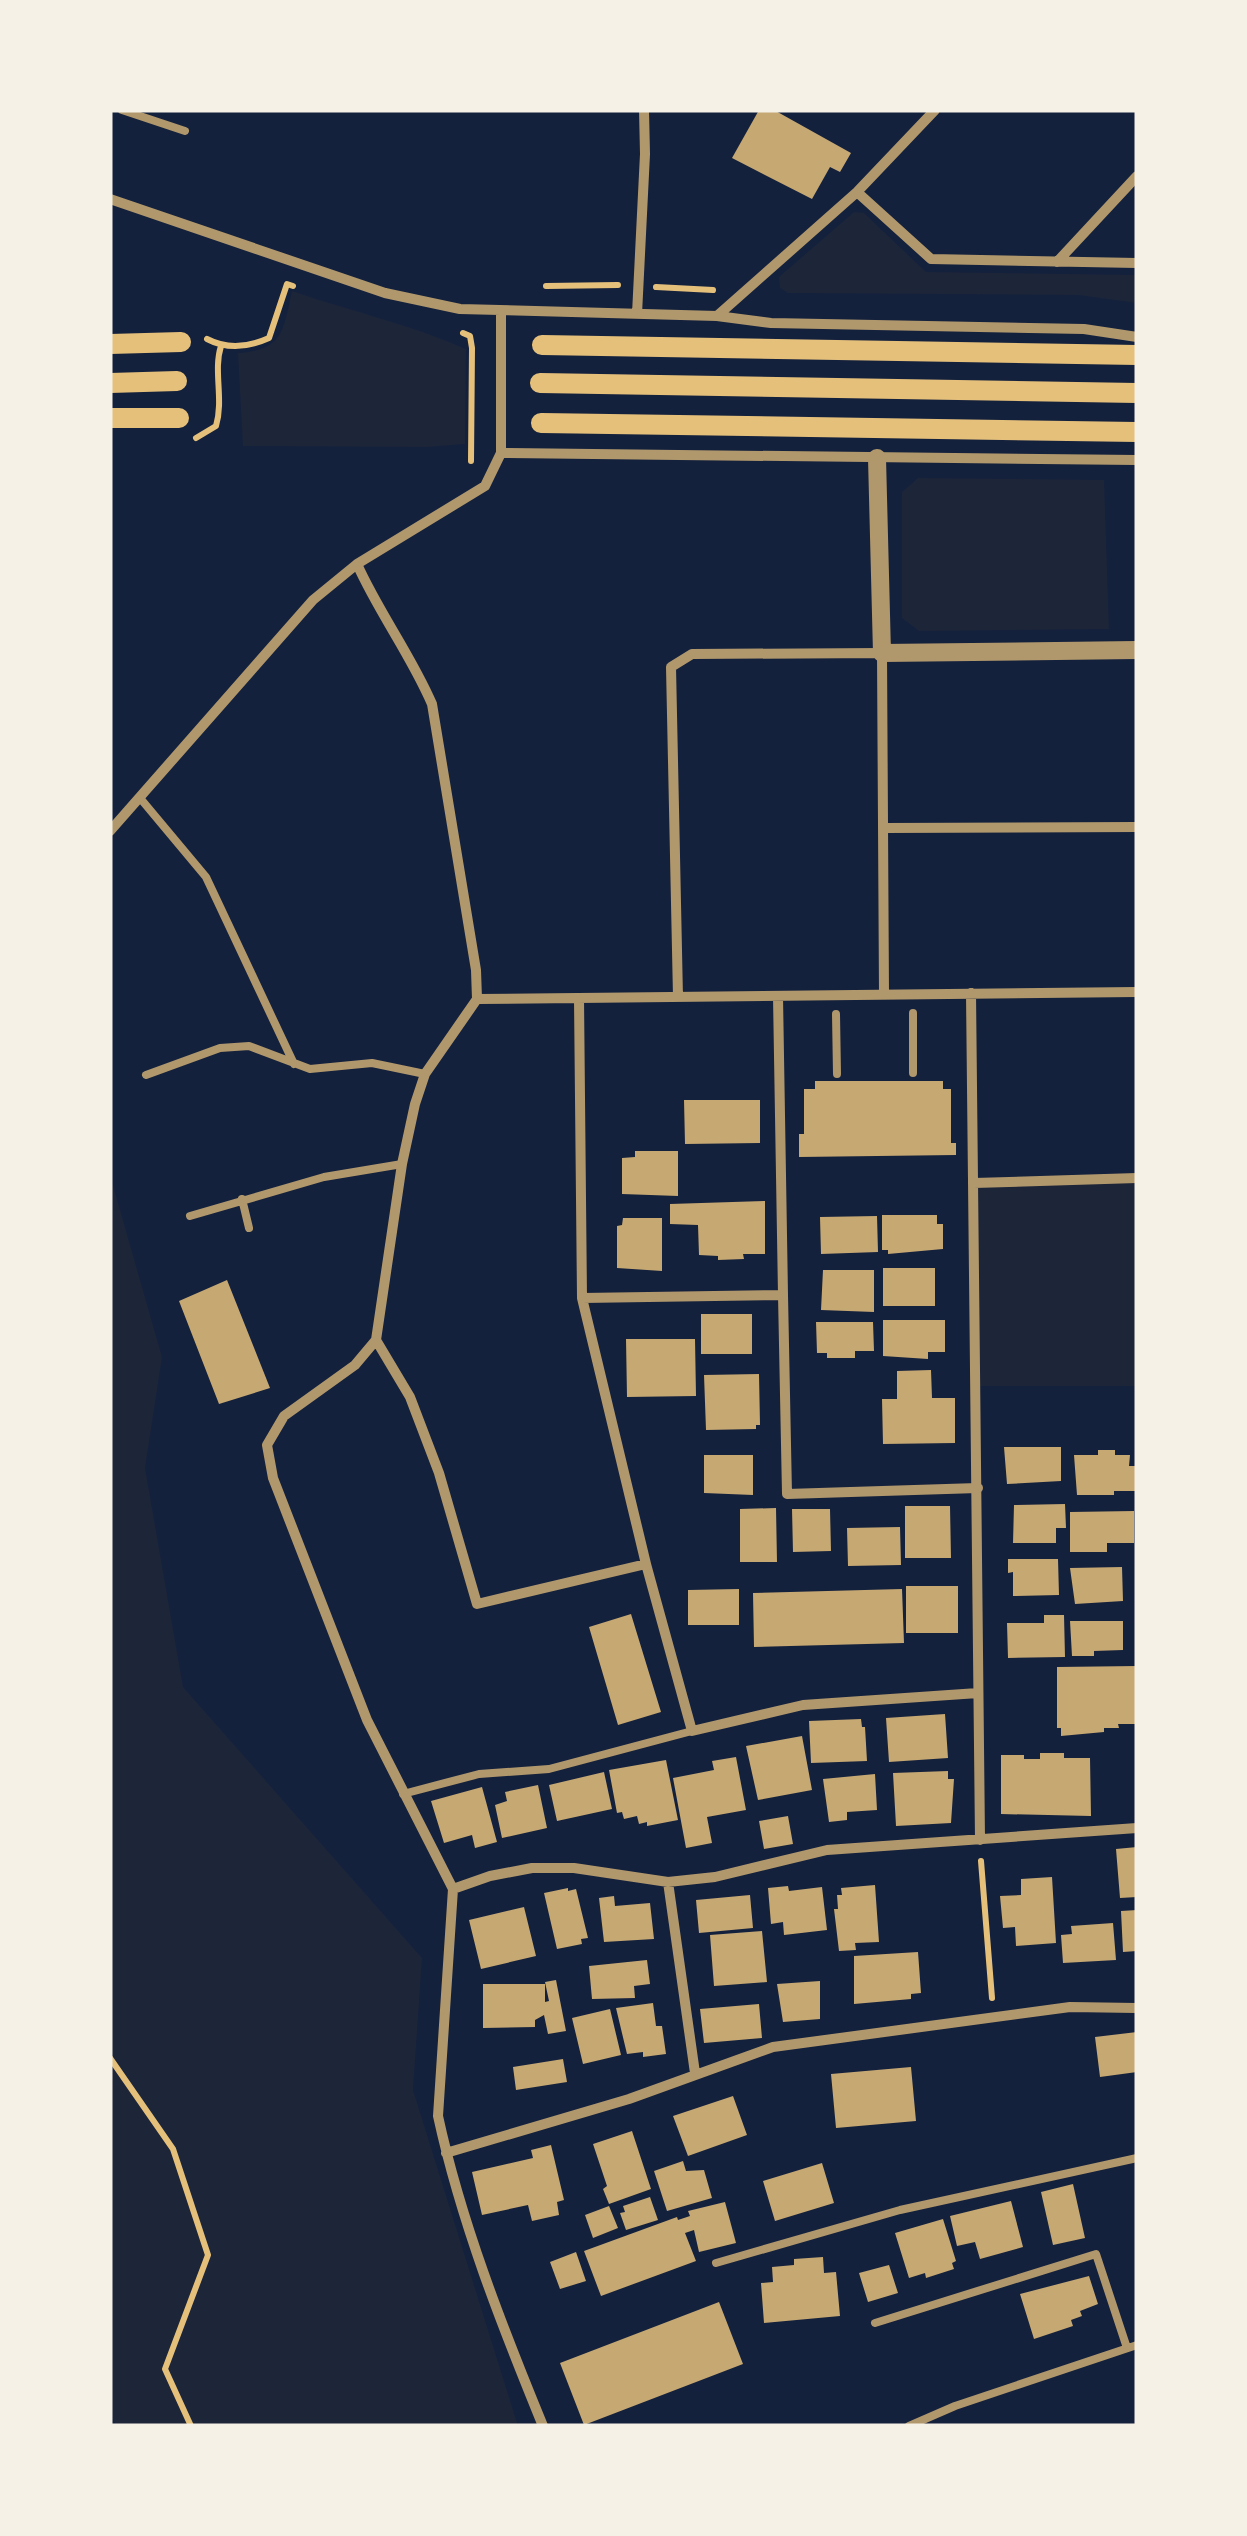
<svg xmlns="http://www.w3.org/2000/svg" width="1247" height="2536" font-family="'Fira Sans',sans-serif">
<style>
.green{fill:#1d2539}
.building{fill:#c6a872}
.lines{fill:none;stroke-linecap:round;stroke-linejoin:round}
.path{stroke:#e5c07b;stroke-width:6}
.service{stroke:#b1986c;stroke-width:8}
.minor{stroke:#b1986c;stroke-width:10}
.tertiary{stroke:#b1986c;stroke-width:18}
.secondary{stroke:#e5c07b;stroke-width:20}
</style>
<rect width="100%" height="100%" fill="#14213d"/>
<path class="green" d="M854,212L864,213L926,272L1137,275V303L1078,295L788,293L780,288L779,277Z
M292,291C350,311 410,324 466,349L465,444L427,447L243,446L238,353C284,350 283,330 292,291Z
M918,478L1104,480L1109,629L919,631L902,618V492Z
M110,1175L162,1357L145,1468L183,1687L422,1958L413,2090L518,2426H117L110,2414Z
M1137,1178V1386H977L974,1183Z"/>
<path class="building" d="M759,110H774L851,153L840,172L830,167L812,199L732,158Z
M815,1081H943V1089H951V1143H956V1155L799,1157V1134H804V1089H815Z
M684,1100H760V1143L685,1144Z
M635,1151H678V1196L622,1194V1158L635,1157Z
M765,1201V1254H743L744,1259L718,1260V1256L699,1255L698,1225L670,1224V1204Z
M882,1215H937V1224H943V1249L888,1254V1250H882Z
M877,1216L878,1252L821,1254L820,1217Z
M623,1218H662V1271L617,1268V1226L622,1225Z
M883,1268H935V1306H883Z
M823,1270H874V1312L821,1310Z
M227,1280L270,1388L219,1404L179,1301Z
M701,1314H752V1354H701Z
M883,1320H945V1352H928V1359L883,1356Z
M816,1322H873L874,1351H855V1358H827V1353H817Z
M626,1339H695L696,1396L627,1397Z
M931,1370L932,1398H955V1443L883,1444L882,1399H897V1371Z
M759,1374L760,1425H756V1429L706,1430L704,1375Z
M1004,1447H1061V1481L1007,1484Z
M1098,1450H1115V1455H1130L1129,1466H1135V1491H1114V1495H1077L1074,1455H1098Z
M704,1455H753V1495L704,1493Z
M1065,1504L1066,1528H1056V1543H1013L1014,1505Z
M905,1506H950L951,1558H905Z
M776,1508L777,1562H740V1509Z
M792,1509H830L831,1551L793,1552Z
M1134,1511V1543H1107V1552H1070V1512Z
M900,1527L901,1565L848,1566L847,1528Z
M1008,1559H1058L1059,1595L1013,1596V1572L1008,1573Z
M1122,1567L1123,1601L1075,1604L1070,1568Z
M906,1586H958V1633H906Z
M739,1589V1625H688V1590Z
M902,1589L904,1643L754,1647L753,1593Z
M631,1614L661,1712L618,1725L589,1627Z
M1044,1615H1064L1065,1657L1008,1658L1007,1623H1044Z
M1070,1621H1123V1650L1094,1651V1656H1072Z
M1137,1666V1724H1118L1119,1728H1104V1732L1061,1736V1728H1057V1667Z
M945,1714L948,1758L889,1762L886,1718Z
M861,1719L862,1727H865L867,1761L811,1763L809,1721Z
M802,1736L812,1790L758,1800L746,1746Z
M1040,1753H1064V1758H1090L1091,1816L1001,1814V1755H1024V1759H1040Z
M736,1757L746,1810L707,1817L712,1843L686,1848L673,1778L714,1770L712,1761Z
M666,1760L678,1820L647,1826V1822L639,1824L637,1816L624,1819L622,1812L617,1813L609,1770Z
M948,1771V1779H954L951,1823L896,1826L893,1773Z
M604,1772L612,1809L557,1821L549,1785Z
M875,1774L877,1810L847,1812V1820L829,1822L823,1779Z
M538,1785L547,1828L502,1838L495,1805L507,1801L505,1792Z
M482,1787L497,1842L475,1848L472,1835L444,1843L431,1801Z
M788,1816L793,1844L764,1849L759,1821Z
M1137,1847V1897L1120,1898L1116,1849Z
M1052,1877L1056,1943L1016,1946L1015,1927L1003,1928L1000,1896L1021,1895V1879Z
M875,1885L879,1942L855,1943L856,1950L839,1951L834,1909H838L837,1895H842L841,1888Z
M788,1886L789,1891L822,1887L827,1930L784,1935L783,1922L771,1924L768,1888Z
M568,1888V1891L576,1889L588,1938L581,1939L582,1944L557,1949L544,1893Z
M750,1895L753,1928L699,1933L696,1900Z
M614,1896L615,1906L650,1903L654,1939L604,1942L599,1898Z
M524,1907L536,1956L481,1969L469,1920Z
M1137,1910V1951L1123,1952L1121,1911Z
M1113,1923L1116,1960L1063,1963L1061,1935L1072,1934L1071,1926Z
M762,1931L767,1982L714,1986L710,1935Z
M918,1952L921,1993L911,1994V1999L854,2004V1956Z
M647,1960L650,1984L634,1986L635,1998L592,1999L589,1966Z
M556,1980L566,2031L548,2034L544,2015L535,2020V2027L483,2028V1984H545V2002L549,2001L545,1982Z
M820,1981V2019L783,2022L777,1984Z
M653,2003L656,2026H662L666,2054L643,2057V2052L627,2054L616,2008Z
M759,2004L762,2038L704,2043L700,2009Z
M610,2009L621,2055L583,2064L572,2018Z
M1137,2032V2072L1100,2077L1095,2037Z
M563,2059L567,2082L516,2090L513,2067Z
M911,2067L916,2121L836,2128L831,2074Z
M733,2096L747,2135L688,2156L673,2116Z
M632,2131L651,2189L609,2204L603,2189L607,2186L593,2144Z
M551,2145L564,2200L557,2202L559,2215L532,2221L528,2205L482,2215L472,2172L533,2158L531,2150Z
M683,2161L686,2171L704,2170L712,2198L667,2211L654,2171Z
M822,2163L834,2203L775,2221L763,2181Z
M1073,2184L1085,2238L1053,2245L1041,2192Z
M650,2197L658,2220L626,2230L620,2213L625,2212L623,2206Z
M1011,2201L1023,2247L980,2259L975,2242L957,2246L950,2216Z
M725,2202L736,2243L699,2252L694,2230L685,2233L696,2261L601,2296L584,2251L677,2217L678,2220L690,2216L688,2211Z
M609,2206L618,2228L593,2238L585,2215Z
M943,2219L956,2261L952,2263L954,2269L926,2278L925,2273L909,2278L895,2233Z
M576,2252L586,2281L560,2289L550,2262Z
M823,2257L824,2273L836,2272L840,2316L764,2323L761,2283L773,2282L772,2267L794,2265V2259Z
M889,2265L898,2293L868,2302L859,2273Z
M1089,2276L1098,2304L1080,2311L1082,2316L1071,2320L1073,2326L1034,2339L1020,2294Z
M719,2302L743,2364L584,2425L560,2363Z"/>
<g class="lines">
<path class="path" d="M546,286L618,285
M656,287L713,290
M463,333L470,336L472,348L471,461
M207,339C228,350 249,347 269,338L287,284L293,286
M196,438L216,426C224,399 213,371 221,346
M981,1861L992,1998
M110,2058L173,2149L208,2255L165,2369L191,2426"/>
<path class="service" d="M122,110L185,131
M140,798L206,877L294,1064
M836,1014L837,1074
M913,1073V1013
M146,1075L220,1048L249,1046L310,1069L372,1063L425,1074
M242,1199L249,1228
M190,1216L324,1177L402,1164
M403,1794L479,1774L549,1769L692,1731
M716,2263L900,2210L1137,2158
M875,2323L1096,2254L1127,2348
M909,2426L955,2406L1137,2345"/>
<path class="minor" d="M857,192L931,259L1137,263
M110,199L385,293L460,309L717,316L771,323L1084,329L1137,337
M1057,262L1137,176
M637,314L645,154L644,110
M717,316L857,192L935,110
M501,453L1137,460
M357,564C379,613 411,655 432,704L476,970L477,999L425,1074L415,1104L402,1164L376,1340L355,1365L284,1416L267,1445L273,1478L367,1720L453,1889L438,2116C461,2222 502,2326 543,2426
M885,828L1137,827
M110,831L313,600L357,564L485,486L501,453V311
M971,993L980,1840
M778,996L783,1295
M678,997L671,667L692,654L882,653L884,995
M579,998L582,1298L646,1564L692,1731L803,1705L978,1693
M477,999L1137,992
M974,1183L1137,1178
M582,1298L783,1295L787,1494L978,1488
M376,1340L410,1397L439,1473L477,1604L646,1564
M668,1882L695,2073
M453,1889L490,1876L532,1868H574L668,1882L715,1877L827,1850L1137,1828
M446,2153L629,2099L773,2047L1070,2007L1137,2008"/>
<path class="tertiary" d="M877,458L882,653L1137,650"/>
<path class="secondary" d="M110,344L181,342
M542,345L1137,355
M110,383L177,381
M540,383L1137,393
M110,418H179
M541,423L1137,432"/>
</g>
<rect width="1247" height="2536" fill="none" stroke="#f6f1e7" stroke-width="225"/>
</svg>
